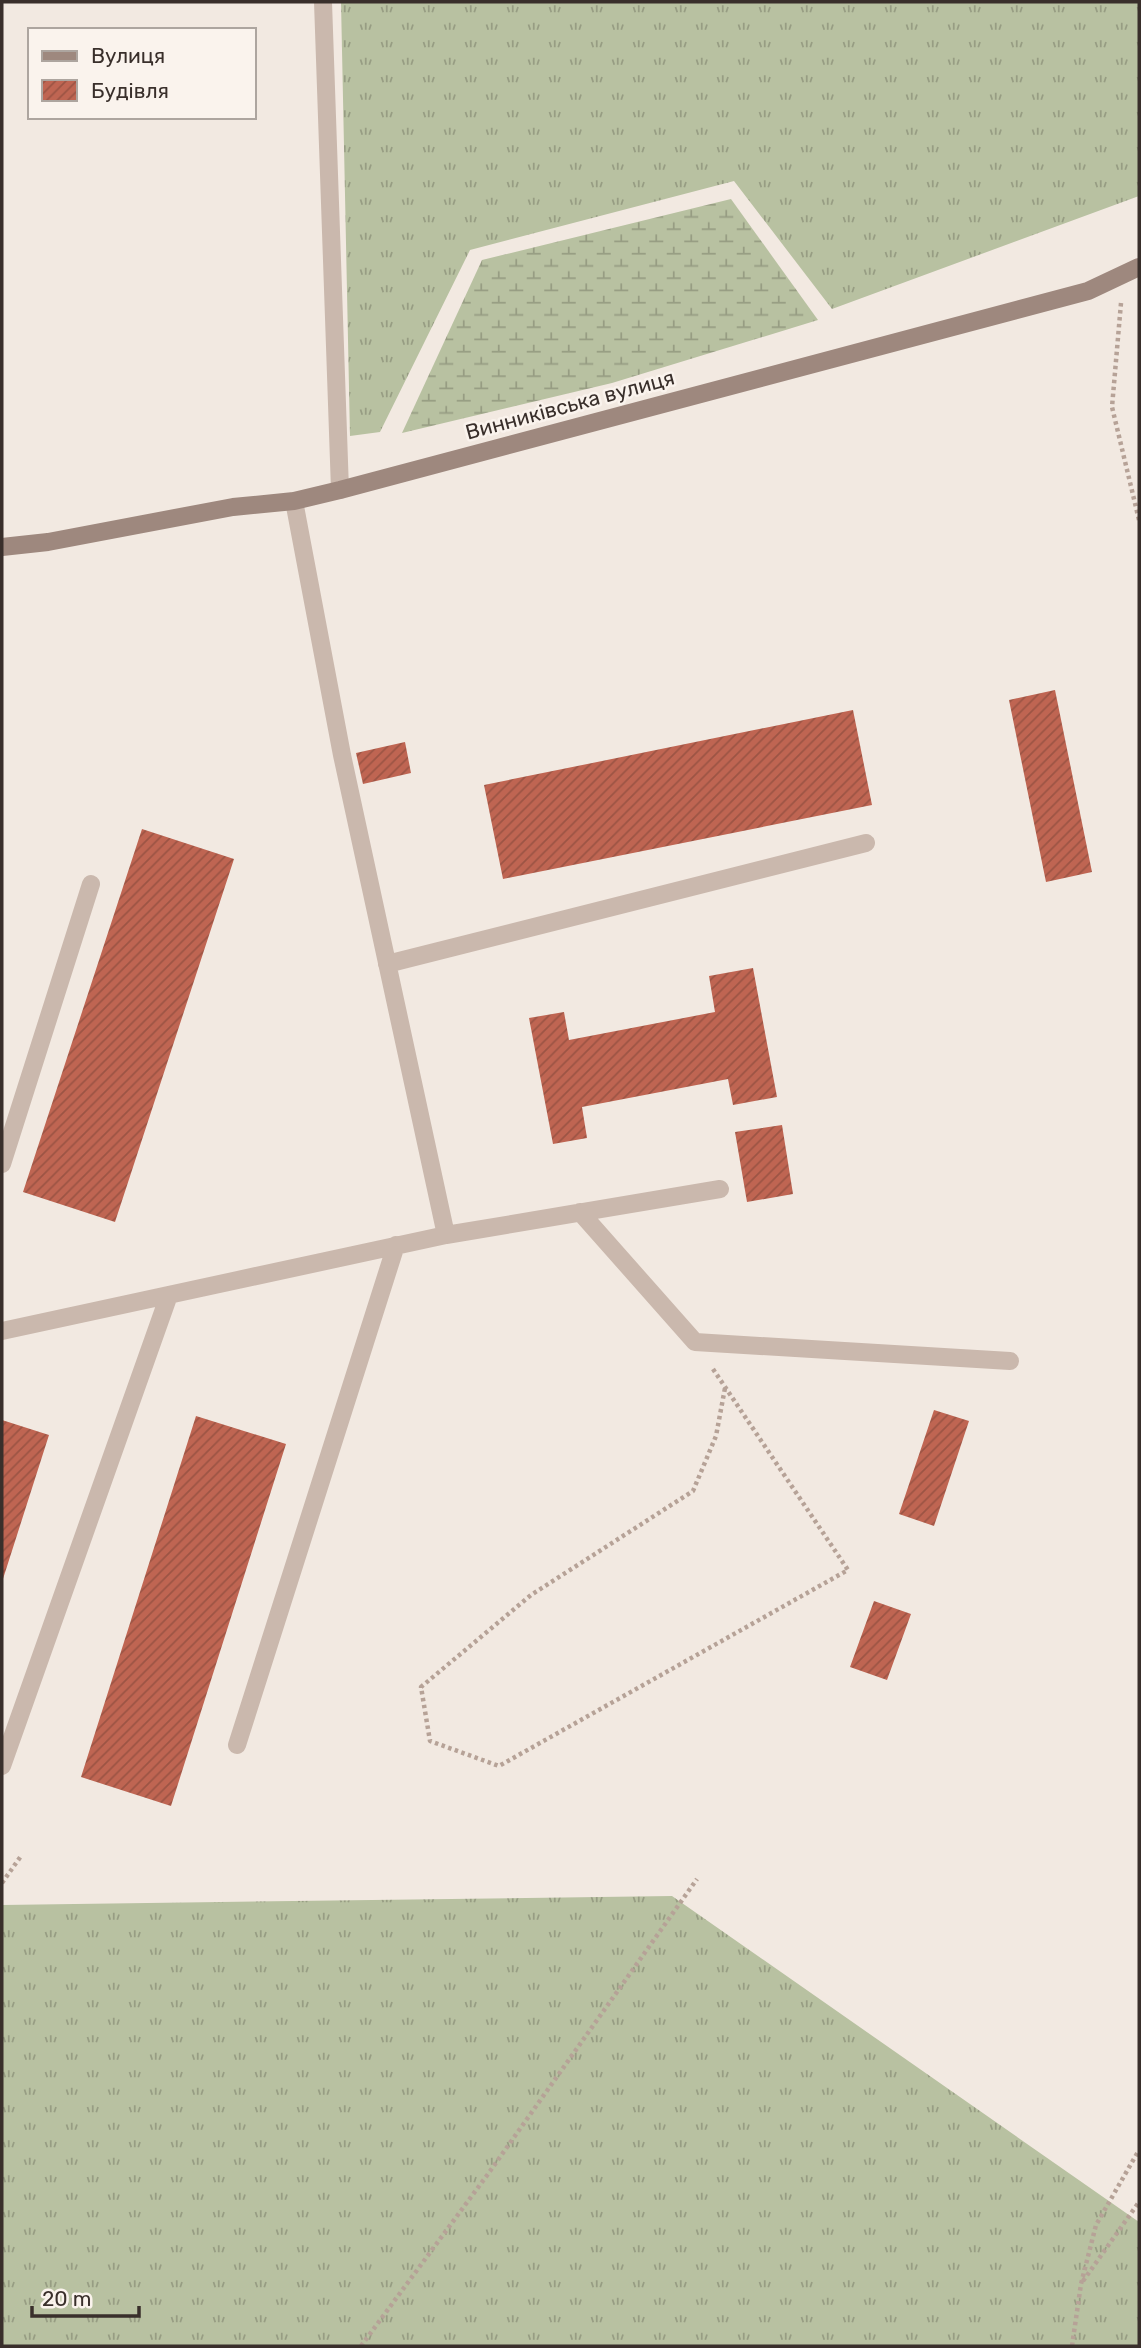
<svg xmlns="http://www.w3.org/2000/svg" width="1141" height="2348" font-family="Rubik,sans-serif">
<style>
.grass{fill:url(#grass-tufts)}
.wetland{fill:url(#wetland-marsh)}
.building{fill:url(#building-hatch)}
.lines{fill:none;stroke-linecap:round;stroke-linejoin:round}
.path{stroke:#b6a297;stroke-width:4.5;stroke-dasharray:3.5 3.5;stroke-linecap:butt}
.service{stroke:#cab8ad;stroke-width:18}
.minor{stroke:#cab8ad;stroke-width:18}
.secondary{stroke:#9e887e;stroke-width:18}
.labels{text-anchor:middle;stroke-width:5;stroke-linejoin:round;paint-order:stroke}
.street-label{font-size:21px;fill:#392f2b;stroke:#faf3ed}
</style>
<defs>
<pattern id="grass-tufts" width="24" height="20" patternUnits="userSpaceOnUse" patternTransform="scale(1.75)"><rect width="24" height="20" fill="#b8c1a1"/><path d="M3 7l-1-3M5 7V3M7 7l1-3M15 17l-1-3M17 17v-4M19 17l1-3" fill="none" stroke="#979d83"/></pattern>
<pattern id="wetland-marsh" width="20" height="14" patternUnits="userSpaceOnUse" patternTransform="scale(1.75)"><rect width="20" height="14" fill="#b8c1a1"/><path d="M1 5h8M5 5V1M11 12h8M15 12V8" fill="none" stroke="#979d83"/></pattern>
<pattern id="building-hatch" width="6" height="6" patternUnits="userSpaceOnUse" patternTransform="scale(1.75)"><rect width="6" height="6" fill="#bf6552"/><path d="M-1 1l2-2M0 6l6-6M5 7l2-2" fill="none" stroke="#9c5444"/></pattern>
</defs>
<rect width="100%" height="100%" fill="#f2e9e1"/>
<path class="grass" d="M341,2H1139V196L832,309L734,181L470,250L380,432L350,436Z
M672,1896L1139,2222V2346H2V1905Z"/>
<path class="wetland" d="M731,199L818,320L612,383L402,433L482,260Z"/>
<path class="building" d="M1055,690L1092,872L1046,882L1009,700Z
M853,710L872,805L503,879L484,785Z
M405,742L411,773L363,784L356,753Z
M142,829L234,859L115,1222L23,1192Z
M753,968L777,1097L733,1105L728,1079L582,1107L587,1138L553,1144L529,1018L564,1012L569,1040L715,1012L709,976Z
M782,1125L793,1194L747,1202L735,1132Z
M934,1410L969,1421L934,1526L899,1514Z
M196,1416L286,1444L171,1806L81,1777Z
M2,1420L49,1435L2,1582Z
M874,1601L911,1614L887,1680L850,1667Z"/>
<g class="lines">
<path class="path" d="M1121,303L1112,407L1139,520
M713,1369L848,1570L499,1766L430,1741L421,1687L531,1595L693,1491L716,1436L725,1388
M2,1883L21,1856
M1083,2281L1139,2202
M361,2346L488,2174L697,1879
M1072,2346L1081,2284L1096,2225L1139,2150"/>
<path class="service" d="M294,501L342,755L446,1235L720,1189
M387,964L866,843
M2,1164L91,884
M580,1212L695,1342L1010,1361
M2,1331L446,1235
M237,1745L396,1245
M2,1766L169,1295"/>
<path class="minor" d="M323,2L340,490"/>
<path class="secondary" d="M2,547L48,542L233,507L294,501L340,490L1088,291L1139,267"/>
</g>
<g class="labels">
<g class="street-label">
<text transform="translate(570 405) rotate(-15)" y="7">Винниківська вулиця</text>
</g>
</g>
<rect width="1141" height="2348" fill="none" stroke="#392f2b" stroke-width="7"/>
<rect x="28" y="28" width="228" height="91" fill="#faf3ed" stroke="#ada59f" stroke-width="2"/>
<rect x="42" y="51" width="35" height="10" fill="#9e887e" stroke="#ada59f" stroke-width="2"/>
<text x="91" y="63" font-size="21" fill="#392f2b">Вулиця</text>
<rect x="42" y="80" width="35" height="21" fill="url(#building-hatch)" stroke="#ada59f" stroke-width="2"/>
<text x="91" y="98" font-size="21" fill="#392f2b">Будівля</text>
<path d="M32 2306v10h107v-10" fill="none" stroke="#392f2b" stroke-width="3.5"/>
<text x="42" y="2306" font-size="21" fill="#392f2b" stroke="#faf3ed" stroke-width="5" paint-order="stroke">20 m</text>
</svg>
